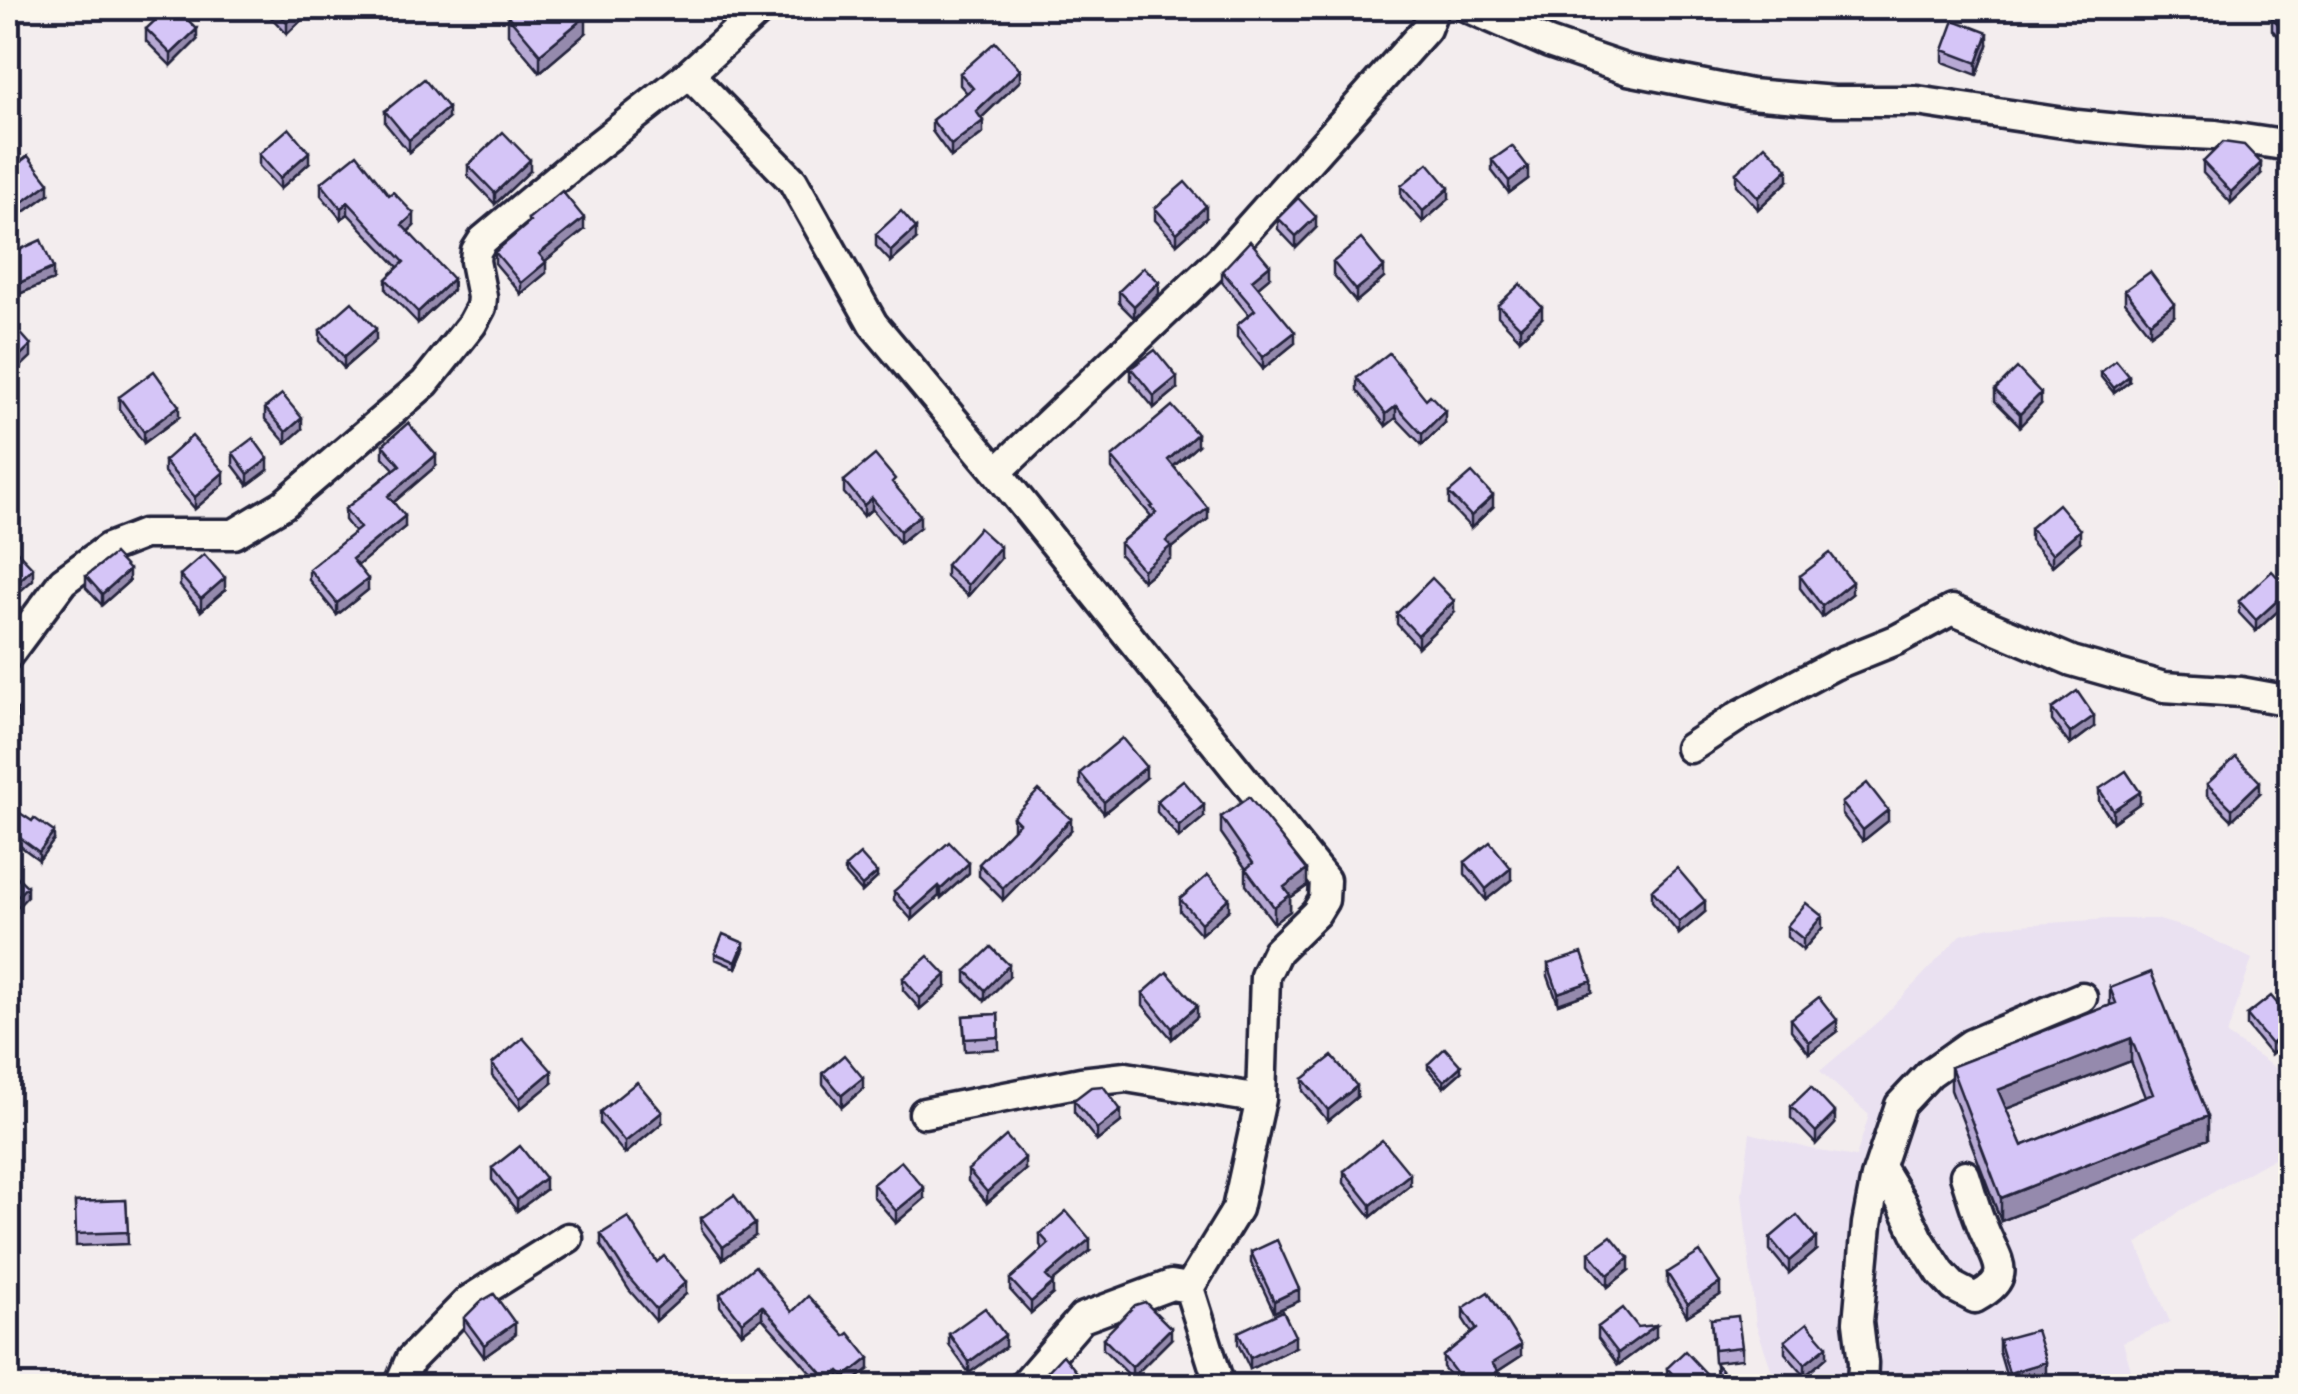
<svg xmlns="http://www.w3.org/2000/svg" width="2298" height="1394" font-family="Mynerve,sans-serif">
<style>
.built{fill:#eae1f1}
.lines{fill:none;stroke-linecap:round;stroke-linejoin:round}
.minor-casing{stroke:#22223b;stroke-width:35}
.minor{stroke:#fbf7ec;stroke-width:28}
.wall{fill:#b7a9d4;stroke:#22223b;stroke-width:2.5;fill-rule:evenodd}
.shaded-wall{fill:#958aad;stroke:#22223b;stroke-width:2.5}
.building{fill:#d5c5f7;stroke:#22223b;stroke-width:2.5;fill-rule:evenodd}
</style>
<rect width="100%" height="100%" fill="#f3edee"/>
<filter id="ink" filterUnits="userSpaceOnUse"><feTurbulence type="fractalNoise" baseFrequency=".01" numOctaves="2"/><feDisplacementMap in="SourceGraphic" scale="20" xChannelSelector="R" yChannelSelector="G"/><feConvolveMatrix kernelMatrix="1 2 1 2 8 2 1 2 1" color-interpolation-filters="sRGB"/></filter>
<g filter="url(#ink)">
<path class="built" d="M2108,919H2156L2196,931L2252,959L2227,1035L2290,1078V1149L2180,1211L2137,1244L2170,1322L2123,1342L2131,1370L2087,1386H1903L1898,1383L1894,1386H1777L1756,1325L1742,1194L1750,1133L1819,1151L1856,1157L1869,1115L1820,1071L1881,1019L1961,935L1990,927Z"/>
<g class="lines">
<g class="minor-casing">
<path id="minor" d="M1469,8L1549,43L1628,70L1750,94L1834,101H1917L2077,125L2149,132L2216,135L2290,146
M689,74L793,181L873,324L997,472L1325,880L1324,900L1316,913L1277,951L1265,976L1261,1099L1237,1209L1189,1288L1220,1386
M997,472L1221,259L1426,29L1434,8
M8,655L63,581L108,548L144,534H234L284,504L425,383L472,324L481,307L482,297L475,261L476,251L483,240L579,160L689,74L762,8
M1690,748L1740,715L1834,665L1896,640L1952,610L2072,661L2164,687L2241,692L2290,701
M924,1113L1081,1082L1126,1077L1261,1099
M1880,1167L1902,1203L1919,1239L1941,1273L1954,1287L1975,1298C2015,1277 1997,1262 1984,1230C1976,1213 1971,1193 1965,1175
M399,1386L410,1360L469,1300L568,1238
M1023,1386L1082,1318L1171,1285L1189,1288
M1862,1386L1863,1363L1858,1322L1867,1224L1876,1177L1900,1105L1930,1073L1971,1044L2082,997"/>
</g>
<use href="#minor" class="minor"/>
</g>
<path class="wall" d="M267,8H314L287,34L267,13Z
M2290,8V47L2272,30V18Z
M508,16L586,33L540,72L508,34Z
M146,29L197,40L171,66L146,41Z
M1988,45L1977,75L1943,62V50Z
M960,73L1020,81L981,118L983,133L951,157L932,131V120L967,93L960,85Z
M385,111L448,119L409,152L385,123Z
M259,154L309,163L280,189L259,166Z
M1492,160L1528,179L1509,193L1492,171Z
M2203,162L2261,174L2231,203L2203,173Z
M468,165L530,171L495,204L468,176Z
M8,171L49,194L16,218L8,207Z
M1736,173L1788,181L1758,209L1736,185Z
M321,183L414,226L408,232L453,290L418,323L386,290V279L398,267L348,214L341,219L321,195Z
M1401,186L1449,199L1423,222L1401,197Z
M1155,208L1206,218L1177,244L1155,220Z
M1278,218L1316,228L1296,248L1278,229Z
M528,219L584,230L545,261L546,273L521,294L495,263V252L528,224Z
M876,234L916,240L891,262L876,246Z
M8,255L53,280L19,294L8,268Z
M1333,262L1384,278L1356,302L1333,274Z
M1222,271L1270,277L1258,287L1295,343L1263,369L1237,337V325L1249,315L1222,282Z
M2125,290L2174,316L2150,334L2125,302Z
M1119,291L1159,294L1134,318L1119,303Z
M1498,305L1542,318L1520,339L1498,316Z
M320,330L376,340L344,368L320,341Z
M1131,368L1177,389L1154,408L1131,380Z
M2101,372L2129,382L2114,393L2101,377Z
M1357,378L1445,423L1422,445L1396,418L1386,426L1357,390Z
M1995,390L2041,404L2020,426L1995,401Z
M119,397L179,417L144,443L119,409Z
M265,408L302,429L286,443L265,419Z
M383,445L436,466L394,502L405,527L357,566L368,590L337,615L309,580V569L355,533L345,520V509L394,469L383,457Z
M1197,446L1174,466L1208,519L1171,549V558L1143,581L1120,555V543L1151,516L1112,469V457Z
M233,453L268,470L248,485L233,465Z
M164,461L224,484L195,509L164,472Z
M844,481L895,486L920,527L900,543L872,509L864,516L844,493Z
M1449,493L1493,507L1471,528L1449,505Z
M2030,528L2080,542L2052,566L2030,540Z
M1000,559L968,596L946,577V565Z
M180,575L225,590L201,611L180,586Z
M86,576L129,581L102,605L86,588Z
M1800,576L1852,594L1822,617L1800,588Z
M2239,601H2289L2256,631L2239,613Z
M1397,613H1454L1418,647L1397,624Z
M2052,709L2094,727L2070,745L2052,721Z
M1080,773L1146,778L1104,813L1080,785Z
M2207,784L2260,793L2232,820L2207,795Z
M2099,789L2140,803L2113,822L2099,801Z
M1157,801L1204,817L1179,838L1157,812Z
M1842,803L1888,821L1863,841L1842,814Z
M8,805L54,840L39,860L8,837Z
M1013,817L1071,830L1003,900L979,876V864L1013,829Z
M1221,817L1307,886L1290,898V911L1274,923L1246,885V869L1221,833Z
M1465,862L1511,880L1486,900L1465,874Z
M845,867L877,878L862,892L845,873Z
M969,873L941,898L939,896L912,920L894,900V891Z
M1652,890L1705,912L1679,934L1652,901Z
M1180,899L1229,910L1201,934L1180,911Z
M1787,926L1822,928L1803,950L1787,937Z
M744,949L736,968L715,959V953Z
M1548,964L1592,992L1558,1004L1548,976Z
M966,971L1009,977L985,1001L966,982Z
M903,978L946,987L920,1009L903,990Z
M2110,988L2208,1139L2001,1221L1951,1090V1067L2110,1005ZM2131,1061L2145,1097L2022,1146L2006,1109Z
M1143,993L1197,1017L1172,1039L1143,1005Z
M2290,1010V1039L2271,1055L2247,1026V1015L2286,1014Z
M998,1014L999,1049L965,1051L963,1016Z
M1791,1019L1837,1032L1809,1053L1791,1030Z
M492,1064L552,1083L520,1109L492,1076Z
M1428,1064L1461,1072L1444,1087L1428,1069Z
M823,1073L863,1089L842,1107L823,1084Z
M1303,1079L1357,1097L1328,1121L1303,1091Z
M1074,1100L1121,1122L1097,1141L1074,1112Z
M1791,1106L1835,1124L1816,1144L1791,1118Z
M600,1112L662,1123L625,1154L600,1124Z
M492,1168L545,1190L517,1211L492,1180Z
M968,1170H1025L987,1203L968,1181Z
M1344,1171L1410,1185L1371,1217L1344,1183Z
M873,1184L924,1199L896,1223L873,1196Z
M126,1200L128,1244L76,1246L75,1202Z
M701,1218L755,1236L723,1259L701,1229Z
M601,1234L657,1262L686,1294L656,1321L629,1290L601,1246Z
M1040,1234L1090,1251L1052,1282L1053,1294L1031,1313L1010,1290V1279L1043,1249L1040,1245Z
M1770,1238L1816,1250L1789,1273L1770,1250Z
M1251,1252L1299,1301L1274,1312L1251,1263Z
M1589,1252L1629,1270L1608,1287L1589,1264Z
M1667,1273L1720,1295L1687,1316L1667,1284Z
M720,1294L792,1312L869,1369L848,1386H842L839,1383L834,1386H823L762,1318L742,1333L720,1306Z
M1463,1308L1521,1356L1498,1371V1382L1492,1386H1458L1443,1367V1356L1472,1333L1463,1319Z
M464,1318L515,1335L484,1357L464,1330Z
M1711,1319L1742,1347V1359L1714,1362Z
M1598,1327H1638L1656,1337L1618,1365L1598,1338Z
M1238,1332L1295,1347L1250,1369L1238,1344Z
M949,1334L1005,1347L969,1373L949,1345Z
M1103,1338L1171,1339L1132,1378L1103,1349Z
M1999,1340L2046,1374L2009,1385L1999,1351Z
M1785,1341L1827,1357L1805,1376L1785,1353Z
M1716,1364L1735,1386H1674L1667,1379V1368L1717,1386Z"/>
<path class="shaded-wall" d="M302,8H314L287,34V22Z
M586,16V33L540,72V54Z
M197,29V40L171,66V54Z
M1988,33V45L1977,75V63Z
M1020,70V81L976,123V111Z
M448,108V119L409,152V140Z
M983,121V133L951,157V145Z
M309,152V163L280,189V178Z
M530,160V171L495,204V193Z
M2261,163V174L2231,203V192Z
M1528,167V179L1509,193V181Z
M1788,169V181L1758,209V197Z
M49,183V194L16,218V207Z
M1449,188V199L1423,222V211Z
M348,202V214L341,219V208Z
M1206,206V218L1177,244V233Z
M414,214V226L402,237V225Z
M1316,217V228L1296,248V236Z
M584,218V230L539,266V254Z
M916,228V240L891,262V251Z
M546,262V273L521,294V283Z
M1270,265V277L1252,292V280Z
M1384,267V278L1356,302V290Z
M53,268V280L19,294V283Z
M453,279V290L418,323V312Z
M1159,282V294L1134,318V306Z
M2174,304V316L2150,334V322Z
M1542,307V318L1520,339V327Z
M376,329V340L344,368V357Z
M1295,332V343L1263,369V357Z
M31,345V357L8,379V367Z
M2129,376V382L2114,393V388Z
M1177,377V389L1154,408V396Z
M2041,393V404L2020,426V414Z
M179,406V417L144,443V432Z
M1396,406V418L1386,426V414Z
M1445,411V423L1422,445V434Z
M302,418V429L286,443V432Z
M1197,434V446L1168,471V460Z
M436,455V466L388,507V496Z
M268,459V470L248,485V474Z
M224,472V484L195,509V497Z
M1493,496V507L1471,528V516Z
M872,498V509L864,516V505Z
M1208,508V519L1171,549V558L1143,581V570L1166,541Z
M920,515V527L900,543V531Z
M405,516V527L352,570V559Z
M2080,530V542L2052,566V554Z
M1000,547V559L968,596V585Z
M33,568V580L10,600V589Z
M129,570V581L102,605V594Z
M225,578V590L201,611V599Z
M368,579V590L337,615V603Z
M1852,582V594L1822,617V606Z
M2289,590V601L2256,631V620Z
M1454,601V613L1418,647V635Z
M18,710V721L8,734V722Z
M2094,716V727L2070,745V733Z
M1146,767V778L1104,813V802Z
M2260,782V793L2232,820V809Z
M2140,792V803L2113,822V810Z
M1204,805V817L1179,838V826Z
M1888,810V821L1863,841V830Z
M1071,819V830L1003,900V888Z
M54,832V840L39,860V852Z
M969,863V873L941,898V889Z
M1511,868V880L1486,900V889Z
M1307,870V886L1290,898V911L1274,923V907L1284,887Z
M877,873V878L862,892V886Z
M27,886V897L8,917V906Z
M939,886V896L912,920V910Z
M1229,898V910L1201,934V923Z
M1705,901V912L1679,934V922Z
M1822,916V928L1803,950V939Z
M744,943V949L736,968V962Z
M1009,965V977L985,1001V990Z
M946,975V987L920,1009V998Z
M1592,981V992L1558,1004V993Z
M1197,1006V1017L1172,1039V1028Z
M1837,1020V1032L1809,1053V1042Z
M2290,1028V1039L2271,1055V1044Z
M2131,1038V1061L1998,1112V1090Z
M1461,1066V1072L1444,1087V1081Z
M552,1071V1083L520,1109V1098Z
M863,1078V1089L842,1107V1095Z
M1357,1086V1097L1328,1121V1110Z
M1121,1110V1122L1097,1141V1129Z
M662,1112V1123L625,1154V1142Z
M1835,1113V1124L1816,1144V1132Z
M2208,1116V1139L2001,1221V1198Z
M1025,1158V1170L987,1203V1192Z
M1410,1174V1185L1371,1217V1205Z
M545,1178V1190L517,1211V1200Z
M924,1188V1199L896,1223V1211Z
M755,1224V1236L723,1259V1247Z
M1816,1238V1250L1789,1273V1261Z
M1090,1239V1251L1046,1287V1276Z
M1629,1258V1270L1608,1287V1275Z
M686,1282V1294L656,1321V1309Z
M1053,1283V1294L1031,1313V1302Z
M1720,1283V1295L1687,1316V1304Z
M1299,1289V1301L1274,1312V1301Z
M762,1306V1318L742,1333V1322Z
M515,1323V1335L484,1357V1345Z
M1656,1325V1337L1618,1365V1353Z
M1171,1328V1339L1132,1378V1367Z
M1005,1335V1347L969,1373V1362Z
M1295,1336V1347L1250,1369V1358Z
M1521,1345V1356L1498,1371V1382L1492,1386H1477L1492,1363Z
M1827,1346V1357L1805,1376V1364Z
M869,1358V1369L848,1386H845V1377Z
M2046,1362V1374L2009,1385V1373Z
M839,1371V1383L834,1386H828V1380Z
M1080,1376V1386H1068Z"/>
<path class="building" d="M168,8H176L197,29L171,54L146,29Z
M273,8H302L287,22Z
M519,8H579L586,16L540,54L508,16Z
M2281,8H2290V35L2272,18Z
M1954,20L1988,33L1977,63L1943,50Z
M995,42L1020,70L976,111L983,121L951,145L932,120L973,88L960,73Z
M424,79L448,108L409,140L385,111Z
M289,128L309,152L280,178L259,154Z
M503,132L530,160L495,193L468,165Z
M2223,142L2244,145L2261,163L2231,192L2203,162Z
M1765,145L1788,169L1758,197L1736,173Z
M1512,146L1528,167L1509,181L1492,160Z
M357,154L389,195L393,192L414,214L402,225L453,279L418,312L386,279L404,262L348,202L341,208L321,183Z
M28,156L49,183L16,207L8,195V171Z
M1428,163L1449,188L1423,211L1401,186Z
M1185,182L1206,206L1177,233L1155,208Z
M562,191L584,218L539,254L546,262L521,283L495,252L530,222L528,219Z
M1298,198L1316,217L1296,236L1278,218Z
M901,211L916,228L891,251L876,234Z
M1361,239L1384,267L1356,290L1333,262Z
M41,240L53,268L19,283L8,255Z
M1250,241L1270,265L1252,280L1295,332L1263,357L1237,325L1255,310L1222,271Z
M1144,267L1159,282L1134,306L1119,291Z
M2150,272L2174,304L2150,322L2125,290Z
M1520,284L1542,307L1520,327L1498,305Z
M352,302L376,329L344,357L320,330Z
M9,320L31,345L8,367V321Z
M1155,350L1177,377L1154,396L1131,368Z
M1389,353L1426,399L1430,395L1445,411L1422,434L1396,406L1386,414L1357,378Z
M2116,360L2129,376L2114,388L2101,372Z
M2017,368L2041,393L2020,414L1995,390Z
M154,371L179,406L144,432L119,397Z
M282,394L302,418L286,432L265,408Z
M1172,406L1197,434L1168,460L1208,508L1166,541L1171,546L1143,570L1120,543L1156,513L1151,507L1153,506L1112,457Z
M408,423L436,455L388,496L405,516L352,559L368,579L337,603L309,569L360,528L345,509L400,465L383,445Z
M192,436L224,472L195,497L164,461Z
M253,438L268,459L248,474L233,453Z
M875,455L895,479L892,482L920,515L900,531L872,498L864,505L844,481Z
M1472,473L1493,496L1471,516L1449,493Z
M2058,504L2080,530L2052,554L2030,528Z
M979,528L1000,547L968,585L946,565Z
M8,542L33,568L10,589L8,586Z
M1830,553L1852,582L1822,606L1800,576Z
M114,554L129,570L102,594L86,576Z
M204,554L225,578L201,599L180,575Z
M2272,571L2289,590L2256,620L2239,601Z
M1432,578L1454,601L1418,635L1397,613Z
M2077,691L2094,716L2070,733L2052,709Z
M8,701L18,710L8,722Z
M1122,738L1146,767L1104,802L1080,773Z
M2236,757L2260,782L2232,809L2207,784Z
M2126,771L2140,792L2113,810L2099,789Z
M1183,780L1204,805L1179,826L1157,801Z
M1867,783L1888,810L1863,830L1842,803Z
M1039,790L1071,819L1003,888L979,864L1019,823L1013,817Z
M1249,797L1307,870L1284,887L1290,895L1274,907L1246,869L1253,863L1221,817Z
M8,805L32,821L34,818L54,832L39,852L8,829Z
M949,842L969,863L941,889L939,886L912,910L894,891Z
M1490,842L1511,868L1486,889L1465,862Z
M860,854L877,873L862,886L845,867Z
M8,868L27,886L8,906Z
M1677,868L1705,901L1679,922L1652,890Z
M1208,875L1229,898L1201,923L1180,899Z
M1806,903L1822,916L1803,939L1787,926Z
M723,934L744,943L736,962L715,953Z
M991,947L1009,965L985,990L966,971Z
M1582,953L1592,981L1558,993L1548,964Z
M928,956L946,975L920,998L903,978Z
M1167,972L1197,1006L1172,1028L1143,993Z
M2151,972L2208,1116L2001,1198L1951,1067L2116,1003L2110,988ZM2131,1038L2153,1094L2022,1146L1998,1090Z
M2271,996L2286,1014L2290,1010V1028L2271,1044L2247,1015Z
M1819,997L1837,1020L1809,1042L1791,1019Z
M998,1014L999,1037L965,1039L963,1016Z
M523,1038L552,1071L520,1098L492,1064Z
M1445,1048L1461,1066L1444,1081L1428,1064Z
M844,1055L863,1078L842,1095L823,1073Z
M1332,1056L1357,1086L1328,1110L1303,1079Z
M637,1082L662,1112L625,1142L600,1112Z
M1103,1086L1121,1110L1097,1129L1074,1100L1091,1087Z
M1811,1087L1835,1113L1816,1132L1791,1106Z
M1006,1136L1025,1158L987,1192L968,1170Z
M1382,1140L1410,1174L1371,1205L1344,1171Z
M520,1146L545,1178L517,1200L492,1168Z
M901,1161L924,1188L896,1211L873,1184Z
M734,1195L755,1224L723,1247L701,1218Z
M126,1200L128,1232L76,1234L75,1202Z
M1066,1211L1090,1239L1046,1276L1053,1283L1031,1302L1010,1279L1049,1244L1040,1234Z
M1797,1215L1816,1238L1789,1261L1770,1238Z
M628,1217L657,1262L664,1256L686,1282L656,1309L629,1278L601,1234Z
M1611,1236L1629,1258L1608,1275L1589,1252Z
M1277,1240L1299,1289L1274,1301L1251,1252Z
M1700,1252L1720,1283L1687,1304L1667,1273Z
M755,1266L792,1312L808,1296L845,1336L849,1333L869,1358L845,1377L839,1371L828,1380L762,1306L742,1322L720,1294Z
M1488,1292L1521,1345L1492,1363L1498,1371L1477,1386H1466L1443,1356L1477,1329L1463,1308Z
M494,1294L515,1323L484,1345L464,1318L480,1302Z
M1145,1302L1171,1328L1132,1367L1103,1338L1135,1305Z
M985,1308L1005,1335L969,1362L949,1334Z
M1623,1308L1638,1327L1656,1325L1618,1353L1598,1327Z
M1283,1311L1295,1336L1250,1358L1238,1332Z
M1738,1316L1742,1347L1714,1350L1711,1319Z
M1807,1323L1827,1346L1805,1364L1785,1341Z
M2036,1330L2046,1362L2009,1373L1999,1340Z
M1685,1351L1718,1386H1674L1680,1382L1667,1368Z
M1063,1355L1080,1376L1068,1386H1034Z
M1716,1364L1735,1386H1719Z
M94,1379L100,1386H84Z"/>
</g>
<rect width="2298" height="1394" fill="none" stroke="#fbf7ec" stroke-width="40"/>
<rect x="20" y="20" width="2258" height="1354" fill="none" stroke="#22223b" stroke-width="4" filter="url(#ink)"/>
</svg>
